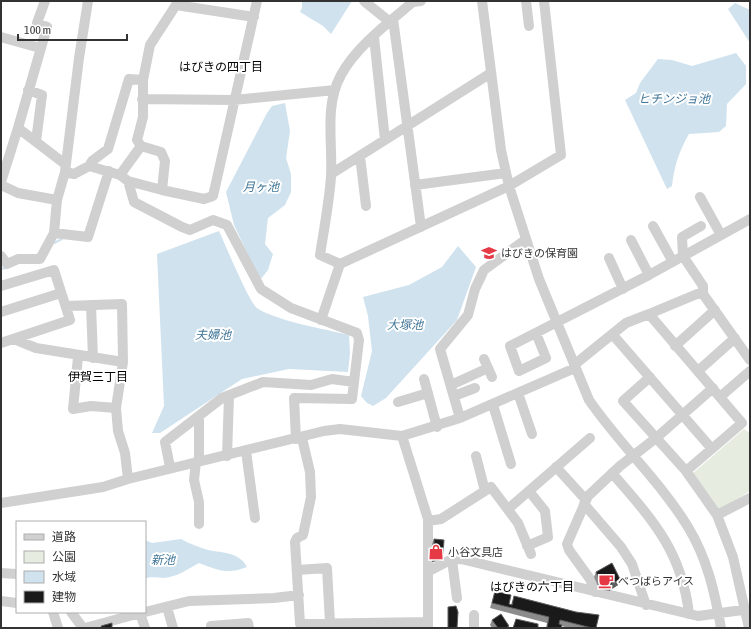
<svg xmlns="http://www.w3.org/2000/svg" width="751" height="629" font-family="'Asap Condensed','Noto Sans JP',sans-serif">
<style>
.green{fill:#e6ecdf}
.water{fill:#cfe2ee}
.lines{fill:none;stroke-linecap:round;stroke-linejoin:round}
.stream{stroke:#cfe2ee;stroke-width:2}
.minor{stroke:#d0d0d0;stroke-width:10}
.wall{fill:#8c8c8c}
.shaded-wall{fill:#5f5f5f}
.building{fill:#1a1a1a;stroke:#5f5f5f}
.labels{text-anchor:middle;stroke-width:4;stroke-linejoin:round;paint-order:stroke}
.poi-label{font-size:11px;fill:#333;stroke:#fff;text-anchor:start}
.neighbourhood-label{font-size:12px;fill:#000;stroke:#fff}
.water-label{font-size:12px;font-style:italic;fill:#3f7597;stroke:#fff}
</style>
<rect width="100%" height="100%" fill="#fff"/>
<path class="green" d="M744,429L750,433V491L718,511L692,474Z"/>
<path class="water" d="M302,1H352L331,34L323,26L300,12L302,8Z
M735,3L750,10V43L728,9Z
M736,53L746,66V84L727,104L726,126L719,132L689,134C679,151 674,167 672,186L667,189L625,100L636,93L640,83L658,59L672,60L692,66Z
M285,103L290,131L286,158L291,174V192L285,205L268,218L265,244L273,254L268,270L260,280L234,225L226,192L267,113L272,106Z
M219,231C225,244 249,302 257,308C276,321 325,329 349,335L350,353L348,372L289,369L242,379L160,433H152L164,406L157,254Z
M458,246L476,267L457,320L386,398L373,406L367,403L361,396L372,351L368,316L363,297L409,285L442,267Z
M181,539C190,544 199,547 208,550C223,553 239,552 247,567C227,575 218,570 199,563C188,569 177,577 164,578C157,578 151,576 145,579V540L152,543Z"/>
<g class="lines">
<path class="stream" d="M54,243L62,239
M1,269L6,268"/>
<path class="minor" d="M364,1L390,22
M482,1L501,150L509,186L539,279L589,400C620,445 660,481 688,527C707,558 715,593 721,628
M526,1L529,26
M176,5L254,17
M393,19L421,227
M1,37L40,48
M374,37L385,140
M28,90L42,95L36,141
M142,99L234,100L335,90
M18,128L47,27L37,23L45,1
M360,156L366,206
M89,166L92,161L108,149L129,79L143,80
M65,172L74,174L89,166L120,175L141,146
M331,174L491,73
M120,175L128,181L162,190L204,199L213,196L257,1
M128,181L134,202L182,227L190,230L213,220L227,225L261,289L291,308L357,333L359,340L352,399L294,398L296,439
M1,182L18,128L65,164
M1,185L18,193L57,200L54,233L40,259H18L7,264L1,256
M415,185L506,173
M162,190L165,161L161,152L141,146L137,140L143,117V80L150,45L176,5L177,1
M700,197L721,235
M57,200L65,172L79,58L88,1
M653,226L673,262
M701,226L682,237L683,256L703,286V294
M54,233L88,237L109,171
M631,240L649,275
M609,258L623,289
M340,264L320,255C324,229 329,203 331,177C333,143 324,106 341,75C356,47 389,22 413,2L421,1
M1,286L54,270L70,320L1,343
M91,305L93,358
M66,306L122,304L123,362
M1,312L61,293
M649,314L697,294H703L750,360
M321,320L340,264L509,186L561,155L544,1
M536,333L546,358L519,371L510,346L649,275L750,219
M613,335L712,449
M14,339L36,348L123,362L116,408L118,431L125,453L128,479L324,431L340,429L402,436L460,418L575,368
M675,346L715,310
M78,357L73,409L91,406L116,408
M484,359L492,377
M574,365L626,323L649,314L742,423L686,471
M698,371L735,338
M650,377L623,401L686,471L717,515L733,557L749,628
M424,379L437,427
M451,385L488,368
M518,393L532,434
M454,396L475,388
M720,397L750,371
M398,402L428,393
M493,405L511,464
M460,418L440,349L468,315L475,289L484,270L525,240
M402,436L428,519V628
M302,438L310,472L311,497L303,535L297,538L295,542L300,624L428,622
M246,451L255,518
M227,456L229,396
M476,456L485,491
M199,461V416
M196,462L194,480L199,502V524
M170,467L165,442L222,398L263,382L311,385L332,379L354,382
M556,467L586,500
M612,473C652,519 682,551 689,614
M1,503L103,487L128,479
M584,504L621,547L632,564L646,605
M508,509L590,438
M717,515L750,498
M428,521L441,519L491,487L518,523L531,554
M527,546L548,537L545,511L529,491
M452,560L457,598
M297,570L327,568L330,623
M429,571L450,560L461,559L698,616L750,609
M1,573L17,574
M595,592L590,579L569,550L567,544L588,496L620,466L656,438L713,388
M1,601L17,603
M167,607L173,628
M53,612L58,628
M71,612L83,628
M145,612L189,601L274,598L299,595
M140,613L145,628
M85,628L144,612
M211,628V626L248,623L249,628
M474,628V615"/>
</g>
<path class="wall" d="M434,539L443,554L441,560L432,562V544Z
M596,572L620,579L618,585L609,591L599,589L594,577Z
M495,591L509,604L511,605L514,596L596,628H569L561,626V628H546L547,623L490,608Z
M448,607L457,628H448Z
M492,620L509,628H492L490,625Z"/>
<path class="shaded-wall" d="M443,554L441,560L432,562L434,557Z
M620,579L618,585L609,591L610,585Z"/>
<path class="building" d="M434,539L444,540L443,554L434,557Z
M612,563L620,579L610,585L601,583L596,572Z
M495,591L511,595L509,604L512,605L514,596L576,612L599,615L596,628H592L560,620L559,624L562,625L561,628H547L549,617L492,603Z
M456,606L458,612L457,628H448V607Z
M501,614L509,626L506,628H498L492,620Z
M516,619L538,624V628H513Z
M112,623V628H102L101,626Z"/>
<defs>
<g id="school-bare" transform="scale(1.2)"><path d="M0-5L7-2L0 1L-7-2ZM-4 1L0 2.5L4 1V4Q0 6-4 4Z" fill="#e63946" stroke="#fff" stroke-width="2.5" paint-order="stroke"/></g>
<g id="shop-bare" transform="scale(1.2)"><path d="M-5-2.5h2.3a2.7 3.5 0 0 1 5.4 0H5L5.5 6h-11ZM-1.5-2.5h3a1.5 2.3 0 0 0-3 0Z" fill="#e63946" stroke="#fff" stroke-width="2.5" paint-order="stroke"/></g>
<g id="cafe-bare" transform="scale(1.2)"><path d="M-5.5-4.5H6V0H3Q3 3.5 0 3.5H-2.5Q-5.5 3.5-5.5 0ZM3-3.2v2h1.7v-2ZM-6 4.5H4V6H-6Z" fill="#e63946" stroke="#fff" stroke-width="2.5" paint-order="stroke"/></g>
</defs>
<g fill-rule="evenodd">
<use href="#school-bare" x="489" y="253"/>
<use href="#shop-bare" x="436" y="552"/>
<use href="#cafe-bare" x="606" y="581"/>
</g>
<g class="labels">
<g class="poi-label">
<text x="501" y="257">はびきの保育園</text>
<text x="448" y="556">小谷文具店</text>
<text x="618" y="585">べつばらアイス</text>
</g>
<g class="neighbourhood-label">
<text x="221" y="71">はびきの四丁目</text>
<text x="98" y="381">伊賀三丁目</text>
<text x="532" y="591">はびきの六丁目</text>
</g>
<g class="water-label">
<text x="674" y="103">ヒチンジョ池</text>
<text x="261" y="191">月ヶ池</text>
<text x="405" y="329">大塚池</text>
<text x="213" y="339">夫婦池</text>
<text x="163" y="564">新池</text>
</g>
</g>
<rect width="751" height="629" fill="none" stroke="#333333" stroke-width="4"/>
<rect x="16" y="521" width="130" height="92" fill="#ffffff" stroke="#adadad"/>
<rect x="24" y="534" width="20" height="6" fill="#d0d0d0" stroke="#adadad"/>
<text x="52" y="541" font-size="12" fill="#333333">道路</text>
<rect x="24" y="551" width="20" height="12" fill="#e6ecdf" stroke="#adadad"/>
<text x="52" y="561" font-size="12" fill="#333333">公園</text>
<rect x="24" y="571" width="20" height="12" fill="#cfe2ee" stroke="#adadad"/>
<text x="52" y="581" font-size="12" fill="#333333">水域</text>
<rect x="24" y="591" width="20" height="12" fill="#1a1a1a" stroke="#adadad"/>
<text x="52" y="601" font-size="12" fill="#333333">建物</text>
<path d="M18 34v6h109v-6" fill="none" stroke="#333333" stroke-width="2"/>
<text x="24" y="34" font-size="12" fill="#333333" stroke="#ffffff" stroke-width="3" paint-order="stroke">100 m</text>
</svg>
